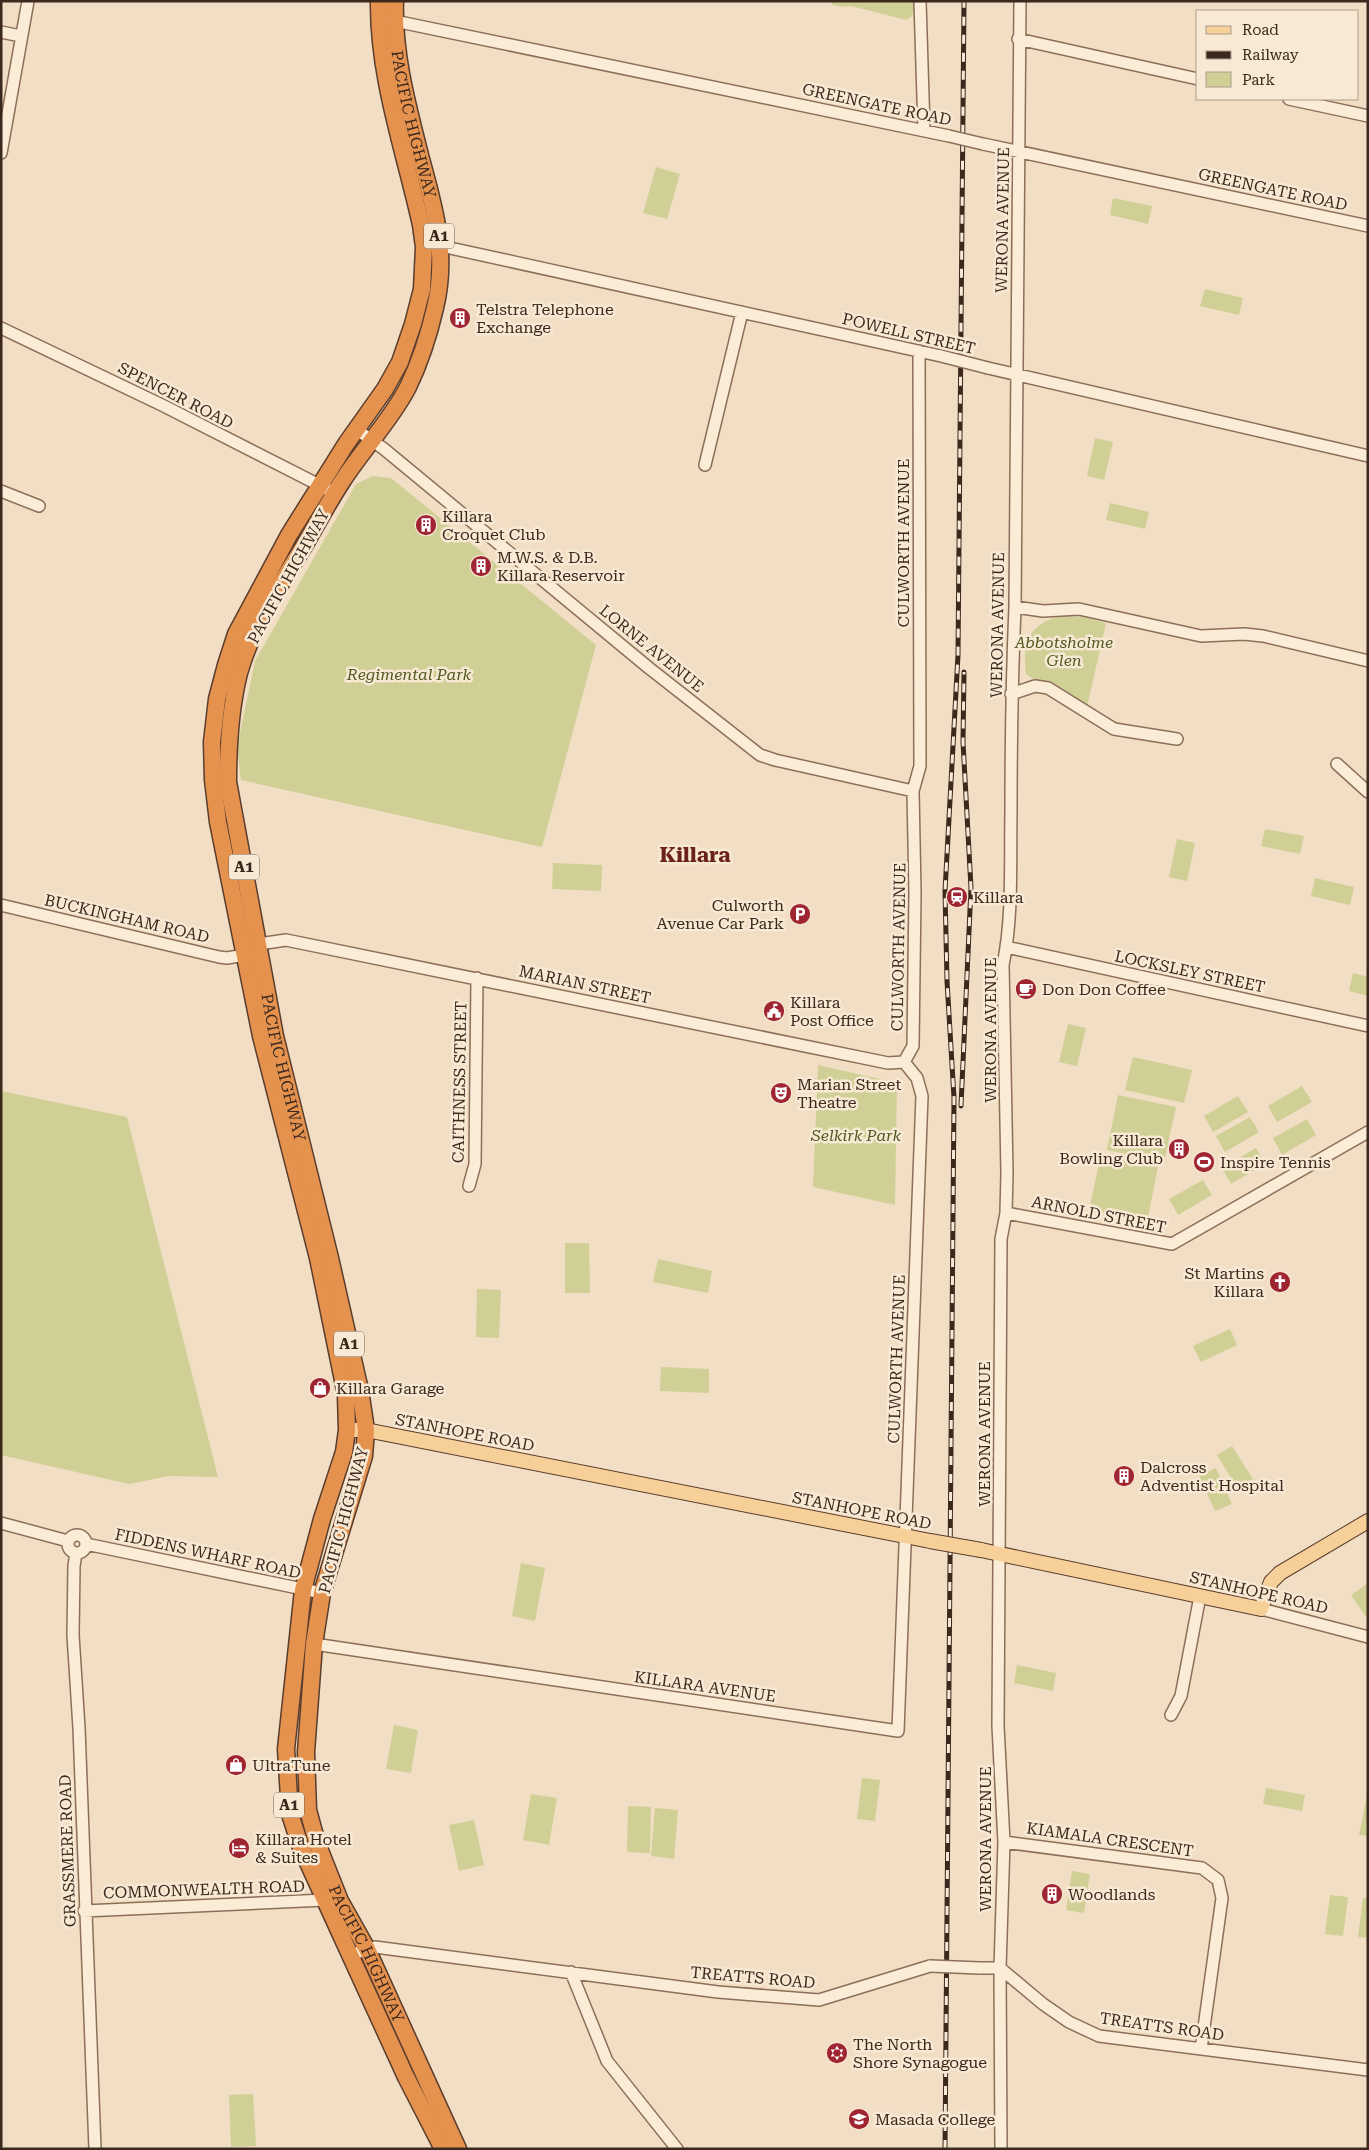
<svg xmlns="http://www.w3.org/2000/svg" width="1369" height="2150" font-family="'Roboto Serif',serif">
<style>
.green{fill:#d0d096}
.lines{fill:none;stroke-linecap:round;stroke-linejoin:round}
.minor-casing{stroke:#8d6f59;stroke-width:14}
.major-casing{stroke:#5a3d2d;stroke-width:16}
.highway-casing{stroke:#5a3d2d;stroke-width:19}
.minor{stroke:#fbecd8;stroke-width:11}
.major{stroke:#f6cf99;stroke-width:14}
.highway{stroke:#e5924f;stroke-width:16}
.rail-casing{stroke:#3c291e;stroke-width:5}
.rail{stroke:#f8e9d4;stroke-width:3;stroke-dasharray:9;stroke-linecap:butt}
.minor-bridge-casing{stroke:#8d6f59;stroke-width:14;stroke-linecap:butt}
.major-bridge-casing{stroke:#5a3d2d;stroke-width:16;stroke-linecap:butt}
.minor-bridge{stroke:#fbecd8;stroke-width:11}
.major-bridge{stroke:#f6cf99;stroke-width:14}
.labels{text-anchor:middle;stroke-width:5;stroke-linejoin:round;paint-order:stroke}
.shield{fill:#f8e9d4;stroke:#746355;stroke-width:1}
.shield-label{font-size:15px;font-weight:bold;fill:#3c291e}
.street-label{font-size:16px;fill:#3c291e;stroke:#f8e9d4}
.poi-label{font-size:16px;fill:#3c291e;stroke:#f8e9d4;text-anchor:start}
.park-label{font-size:16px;font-style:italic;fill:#525a23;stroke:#f8e9d4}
.district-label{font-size:21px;font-weight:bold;fill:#6b221a;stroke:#f8e9d4}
</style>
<rect width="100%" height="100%" fill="#f1dec4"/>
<path class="green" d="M833,1H914C914,11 915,16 906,20L851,6L843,7L832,5Z
M656,167L680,174L667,219L643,213Z
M1113,198L1152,206L1148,224L1110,215Z
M1205,289L1243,298L1239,315L1200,306Z
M1095,438L1113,442L1104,480L1087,476Z
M373,476L391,478L596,645L542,847L241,780L237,747L255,661L356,484Z
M1110,503L1149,512L1145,529L1106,520Z
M1061,616L1084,617L1106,623L1087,707L1051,684L1035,680L1026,674C1022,642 1029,624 1061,616Z
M1265,829L1304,836L1300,854L1261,846Z
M1177,839L1195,843L1187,881L1169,877Z
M553,863L602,865L601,891L552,889Z
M1315,878L1354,887L1350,905L1311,896Z
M1353,973L1368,977V996L1349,991Z
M1068,1024L1086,1028L1077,1066L1059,1062Z
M1133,1057L1192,1070L1184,1103L1125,1090Z
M818,1065L897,1083L895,1205L813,1187Z
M1302,1086L1312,1102L1277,1122L1268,1106Z
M1,1091L127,1117L218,1477L169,1476L129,1484L1,1455Z
M1118,1095L1176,1107L1164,1162L1107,1150Z
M1238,1096L1248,1112L1213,1132L1204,1116Z
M1250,1117L1259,1132L1225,1152L1216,1136Z
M1307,1119L1316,1135L1282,1155L1273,1138Z
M1256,1148L1265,1164L1231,1184L1222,1168Z
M1101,1155L1158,1167L1147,1222L1089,1210Z
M1203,1180L1212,1195L1178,1215L1169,1199Z
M565,1243H589L590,1293H565Z
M658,1259L712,1271L708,1293L653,1282Z
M477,1289L501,1290L499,1338L476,1337Z
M1230,1329L1237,1345L1201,1362L1193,1346Z
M661,1367L709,1369V1393L660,1391Z
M1232,1446L1253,1479L1238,1489L1217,1455Z
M1216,1468L1232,1504L1215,1511L1199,1476Z
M521,1563L545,1568L535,1621L512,1616Z
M1368,1583V1615L1366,1617L1351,1595Z
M1017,1665L1056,1673L1053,1691L1014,1683Z
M394,1725L418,1730L411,1773L386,1769Z
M862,1778L880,1780L875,1821L857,1819Z
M1266,1788L1305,1795L1302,1811L1263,1804Z
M531,1794L557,1798L549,1845L523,1840Z
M1367,1796H1368V1836L1359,1835Z
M628,1806L651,1807L650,1853L627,1852Z
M655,1808L678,1810L674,1859L651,1856Z
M474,1820L484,1865L459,1871L449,1825Z
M1072,1871L1090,1874L1084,1913L1066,1910Z
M1330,1895L1348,1897L1343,1936L1325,1934Z
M1363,1898H1368V1938L1358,1937Z
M253,2094L256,2146L231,2147L229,2095Z"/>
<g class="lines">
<g class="minor-casing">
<path id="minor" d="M920,1L924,130
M390,20L949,136
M1,32L21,36
M1018,39L1198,79
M1289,99L1368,116
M983,144L1368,226
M1,153L28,1
M441,246L941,356
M1,328L164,406L327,489
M988,368L1368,456
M356,429L384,449L649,668L760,755L775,760L913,791
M705,465L742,312
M1,491L39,506
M1015,607L1043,611L1079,609L1201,636L1244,634L1263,636L1368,661
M1011,694L1035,686L1048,688L1114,729L1177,739
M1337,764L1368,792
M1,905L219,957L227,958L245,955
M259,944L286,940L888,1063L904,1062
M1006,947L1368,1026
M904,1062L913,1046L915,893L913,791L920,766L919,351
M469,1186L475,1164L477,978
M1006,1213L1172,1244L1368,1132
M1,1523L68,1541
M68 1544a9 9 0 1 1 18 0a9 9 0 1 1-18 0Z
M86,1544L322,1593
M76,1553L74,1566L73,1635L79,1728L95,2149
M1261,1609L1368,1637
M314,1644L898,1731L922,1096L917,1078L904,1062
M1171,1715L1181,1696L1200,1596
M1004,1842L1202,1868L1218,1880L1222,1898L1201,2049
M84,1911L325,1900
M350,1955L375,1947L718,1992L819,2000L930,1966
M980,1968H1000L1043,2004L1069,2022L1099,2036L1368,2070
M571,1972L607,2061L677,2149
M1001,2149L1000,1968L1004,1842L998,1726L1001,1239L1006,1213L1007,1173L1003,965C1013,916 1010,864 1011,813C1011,745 1012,676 1015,607L1020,1"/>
</g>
<g class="major-casing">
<path id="major" d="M347,1430H366L930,1541
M981,1550L1261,1609L1271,1582L1280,1573L1368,1521"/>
</g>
<g class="highway-casing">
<g id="highway">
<path d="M379,1C378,77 405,152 421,225L424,247L422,289L413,324L400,362L385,389L346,444L289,535L236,634L226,665L217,699L212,742L213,780L218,822L261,1036L318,1258L346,1395L347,1430L344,1452L322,1519L303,1590L286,1749L290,1814L300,1845L325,1900L406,2077L443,2149"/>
<path id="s1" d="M395,1C393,54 408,108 421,159C435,210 448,254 435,308C429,334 420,362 408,387C391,420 363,449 343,480C329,501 317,524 304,546C279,586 252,627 239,673C230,709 228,744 228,782L275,1036L330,1258L360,1390L366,1430L364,1456L322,1593L314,1644L306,1752L308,1810L317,1843L340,1901L367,1949L458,2149"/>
</g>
</g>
<use href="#minor" class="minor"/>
<use href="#major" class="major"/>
<use href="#highway" class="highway"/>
<g class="rail-casing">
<path id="rail" d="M961,1106L971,888L963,742L964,672
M945,2149L954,1098L947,981L945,891L958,655L964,1"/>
</g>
<use href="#rail" class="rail"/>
<g class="minor-bridge-casing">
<path id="minor-bridge" d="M949,136L983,144
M941,356L988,368
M930,1966L980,1968"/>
</g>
<g class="major-bridge-casing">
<path id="major-bridge" d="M930,1541L981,1550"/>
</g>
<use href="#minor-bridge" class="minor-bridge"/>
<use href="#major-bridge" class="major-bridge"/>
</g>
<defs>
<g id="building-disc" transform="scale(1.125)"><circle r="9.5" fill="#a02533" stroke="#f8e9d4"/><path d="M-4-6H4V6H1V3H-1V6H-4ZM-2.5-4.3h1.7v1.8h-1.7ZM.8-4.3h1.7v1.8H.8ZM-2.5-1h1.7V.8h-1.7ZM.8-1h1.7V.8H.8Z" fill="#fff"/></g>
<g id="station-disc" transform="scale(1.125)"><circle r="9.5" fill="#a02533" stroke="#f8e9d4"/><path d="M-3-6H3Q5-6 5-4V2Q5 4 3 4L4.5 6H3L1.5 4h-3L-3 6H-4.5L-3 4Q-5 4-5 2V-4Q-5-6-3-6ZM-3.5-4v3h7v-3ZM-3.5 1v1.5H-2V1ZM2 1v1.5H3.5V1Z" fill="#fff"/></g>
<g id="parking-disc" transform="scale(1.125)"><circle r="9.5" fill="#a02533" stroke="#f8e9d4"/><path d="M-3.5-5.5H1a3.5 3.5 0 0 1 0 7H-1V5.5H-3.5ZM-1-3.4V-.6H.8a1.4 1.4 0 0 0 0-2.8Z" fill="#fff"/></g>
<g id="cafe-disc" transform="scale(1.125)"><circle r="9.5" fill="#a02533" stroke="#f8e9d4"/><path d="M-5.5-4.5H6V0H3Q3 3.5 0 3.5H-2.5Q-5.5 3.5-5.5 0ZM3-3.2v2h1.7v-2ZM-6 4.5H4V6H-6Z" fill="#fff"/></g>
<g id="civic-disc" transform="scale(1.125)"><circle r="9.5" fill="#a02533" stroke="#f8e9d4"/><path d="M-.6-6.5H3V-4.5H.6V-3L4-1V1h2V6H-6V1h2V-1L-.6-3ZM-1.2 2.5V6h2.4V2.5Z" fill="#fff"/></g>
<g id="theatre-disc" transform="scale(1.125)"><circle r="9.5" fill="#a02533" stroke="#f8e9d4"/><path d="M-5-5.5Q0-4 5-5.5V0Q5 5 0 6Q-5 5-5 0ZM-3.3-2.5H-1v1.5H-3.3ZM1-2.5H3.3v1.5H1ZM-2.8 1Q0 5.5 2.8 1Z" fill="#fff"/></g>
<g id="stadium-disc" transform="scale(1.125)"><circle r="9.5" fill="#a02533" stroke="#f8e9d4"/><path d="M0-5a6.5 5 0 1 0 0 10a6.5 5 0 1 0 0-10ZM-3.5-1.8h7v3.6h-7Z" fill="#fff"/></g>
<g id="church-disc" transform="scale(1.125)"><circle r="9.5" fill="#a02533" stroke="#f8e9d4"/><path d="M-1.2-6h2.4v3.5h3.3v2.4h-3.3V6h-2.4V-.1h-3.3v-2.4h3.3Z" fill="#fff"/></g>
<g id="shop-disc" transform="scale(1.125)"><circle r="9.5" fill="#a02533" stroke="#f8e9d4"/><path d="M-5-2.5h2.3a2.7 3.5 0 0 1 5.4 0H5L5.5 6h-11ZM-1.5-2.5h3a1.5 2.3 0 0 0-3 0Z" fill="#fff"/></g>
<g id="hotel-disc" transform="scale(1.125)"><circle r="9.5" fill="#a02533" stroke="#f8e9d4"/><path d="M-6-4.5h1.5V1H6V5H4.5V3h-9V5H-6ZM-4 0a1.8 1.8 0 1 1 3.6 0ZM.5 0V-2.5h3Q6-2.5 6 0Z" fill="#fff"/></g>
<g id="synagogue-disc" transform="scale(1.125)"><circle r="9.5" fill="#a02533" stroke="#f8e9d4"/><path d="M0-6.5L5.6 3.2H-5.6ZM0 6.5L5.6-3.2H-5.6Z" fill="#fff"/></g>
<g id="school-disc" transform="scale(1.125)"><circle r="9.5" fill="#a02533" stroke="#f8e9d4"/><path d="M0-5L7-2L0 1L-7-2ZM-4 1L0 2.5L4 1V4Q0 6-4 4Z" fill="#fff"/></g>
</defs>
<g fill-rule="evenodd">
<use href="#building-disc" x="460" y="318"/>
<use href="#building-disc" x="426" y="525"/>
<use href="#building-disc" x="481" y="566"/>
<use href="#station-disc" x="957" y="897"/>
<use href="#parking-disc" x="800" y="914"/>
<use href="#cafe-disc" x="1026" y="989"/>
<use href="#civic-disc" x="774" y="1011"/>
<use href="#theatre-disc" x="781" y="1093"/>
<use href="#building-disc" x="1179" y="1149"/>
<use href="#stadium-disc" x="1204" y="1162"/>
<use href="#church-disc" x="1280" y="1282"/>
<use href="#shop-disc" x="320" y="1388"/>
<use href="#building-disc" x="1124" y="1476"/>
<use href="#shop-disc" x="236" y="1765"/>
<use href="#hotel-disc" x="239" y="1848"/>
<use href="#building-disc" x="1052" y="1894"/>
<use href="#synagogue-disc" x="837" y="2053"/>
<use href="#school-disc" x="859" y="2119"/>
</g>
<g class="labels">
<g class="shield">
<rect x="424" y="223.5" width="30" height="25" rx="4"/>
<rect x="229" y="854.5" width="30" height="25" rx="4"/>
<rect x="334" y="1331.5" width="30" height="25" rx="4"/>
<rect x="274" y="1792.5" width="30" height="25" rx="4"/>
</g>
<g class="shield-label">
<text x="439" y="241">A1</text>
<text x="244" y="872">A1</text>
<text x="349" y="1349">A1</text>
<text x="289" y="1810">A1</text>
</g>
<g class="street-label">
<text transform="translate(877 104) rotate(12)" y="6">GREENGATE ROAD</text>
<text dy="6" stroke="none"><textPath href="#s1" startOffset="125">PACIFIC HIGHWAY</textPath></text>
<text transform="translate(1273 189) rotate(12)" y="6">GREENGATE ROAD</text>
<text transform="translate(1002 220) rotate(-89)" y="6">WERONA AVENUE</text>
<text transform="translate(909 333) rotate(13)" y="6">POWELL STREET</text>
<text transform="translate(176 395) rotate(27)" y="6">SPENCER ROAD</text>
<text transform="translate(903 543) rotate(-90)" y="6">CULWORTH AVENUE</text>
<text transform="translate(288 576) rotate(-61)" y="6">PACIFIC HIGHWAY</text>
<text transform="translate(997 625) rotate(-89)" y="6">WERONA AVENUE</text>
<text transform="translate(652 648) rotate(39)" y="6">LORNE AVENUE</text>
<text transform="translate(127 918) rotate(13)" y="6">BUCKINGHAM ROAD</text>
<text transform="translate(898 947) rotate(-89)" y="6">CULWORTH AVENUE</text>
<text transform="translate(1190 971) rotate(12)" y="6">LOCKSLEY STREET</text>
<text transform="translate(585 984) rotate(12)" y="6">MARIAN STREET</text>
<text transform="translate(990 1030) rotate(-90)" y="6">WERONA AVENUE</text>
<text dy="6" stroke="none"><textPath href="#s1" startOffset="1130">PACIFIC HIGHWAY</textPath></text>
<text transform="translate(459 1082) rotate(-89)" y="6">CAITHNESS STREET</text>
<text transform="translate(1099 1214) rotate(11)" y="6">ARNOLD STREET</text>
<text transform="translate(896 1359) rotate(-88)" y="6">CULWORTH AVENUE</text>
<text transform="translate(465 1432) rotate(11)" y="6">STANHOPE ROAD</text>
<text transform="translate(984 1434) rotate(-90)" y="6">WERONA AVENUE</text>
<text transform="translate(862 1510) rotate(11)" y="6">STANHOPE ROAD</text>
<text transform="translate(343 1520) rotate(-75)" y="6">PACIFIC HIGHWAY</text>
<text transform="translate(208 1553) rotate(12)" y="6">FIDDENS WHARF ROAD</text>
<text transform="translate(1259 1592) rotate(13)" y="6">STANHOPE ROAD</text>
<text transform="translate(705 1686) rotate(8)" y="6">KILLARA AVENUE</text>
<text transform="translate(985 1839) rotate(-90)" y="6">WERONA AVENUE</text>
<text transform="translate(1110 1839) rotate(8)" y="6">KIAMALA CRESCENT</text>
<text transform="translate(67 1851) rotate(-92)" y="6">GRASSMERE ROAD</text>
<text transform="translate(204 1889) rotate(-2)" y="6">COMMONWEALTH ROAD</text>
<text dy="6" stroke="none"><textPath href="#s1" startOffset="2045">PACIFIC HIGHWAY</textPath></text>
<text transform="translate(753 1977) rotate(5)" y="6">TREATTS ROAD</text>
<text transform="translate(1162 2026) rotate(8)" y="6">TREATTS ROAD</text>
</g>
<g class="poi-label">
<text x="476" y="315">Telstra Telephone<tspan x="476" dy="18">Exchange</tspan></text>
<text x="442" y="522">Killara<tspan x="442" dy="18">Croquet Club</tspan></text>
<text x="497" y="563">M.W.S. &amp; D.B.<tspan x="497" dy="18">Killara Reservoir</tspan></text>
<text x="973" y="903">Killara</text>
<text x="784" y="911" text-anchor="end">Culworth<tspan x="784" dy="18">Avenue Car Park</tspan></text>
<text x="1042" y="995">Don Don Coffee</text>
<text x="790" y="1008">Killara<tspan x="790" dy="18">Post Office</tspan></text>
<text x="797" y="1090">Marian Street<tspan x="797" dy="18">Theatre</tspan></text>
<text x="1163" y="1146" text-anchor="end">Killara<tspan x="1163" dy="18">Bowling Club</tspan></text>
<text x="1220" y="1168">Inspire Tennis</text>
<text x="1264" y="1279" text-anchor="end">St Martins<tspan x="1264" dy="18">Killara</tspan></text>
<text x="336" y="1394">Killara Garage</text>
<text x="1140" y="1473">Dalcross<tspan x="1140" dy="18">Adventist Hospital</tspan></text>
<text x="252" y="1771">UltraTune</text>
<text x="255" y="1845">Killara Hotel<tspan x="255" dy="18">&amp; Suites</tspan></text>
<text x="1068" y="1900">Woodlands</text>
<text x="853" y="2050">The North<tspan x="853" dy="18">Shore Synagogue</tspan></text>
<text x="875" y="2125">Masada College</text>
</g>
<g class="park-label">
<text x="1064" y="648">Abbotsholme<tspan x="1064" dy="18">Glen</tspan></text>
<text x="409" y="680">Regimental Park</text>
<text x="856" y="1141">Selkirk Park</text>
</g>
<g class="district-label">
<text x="695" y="862">Killara</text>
</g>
</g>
<rect width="1369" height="2150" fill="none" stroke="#3c291e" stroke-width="5"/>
<rect x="1196" y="10" width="162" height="90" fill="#f8e9d4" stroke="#ad9c8b"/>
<rect x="1206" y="26" width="25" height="8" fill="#f6cf99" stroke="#ad9c8b"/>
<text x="1242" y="35" font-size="15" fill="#3c291e">Road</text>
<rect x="1206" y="51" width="25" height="8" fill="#3c291e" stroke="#ad9c8b"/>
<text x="1242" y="60" font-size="15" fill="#3c291e">Railway</text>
<rect x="1206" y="72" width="25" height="15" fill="#d0d096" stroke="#ad9c8b"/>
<text x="1242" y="85" font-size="15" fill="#3c291e">Park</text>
</svg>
